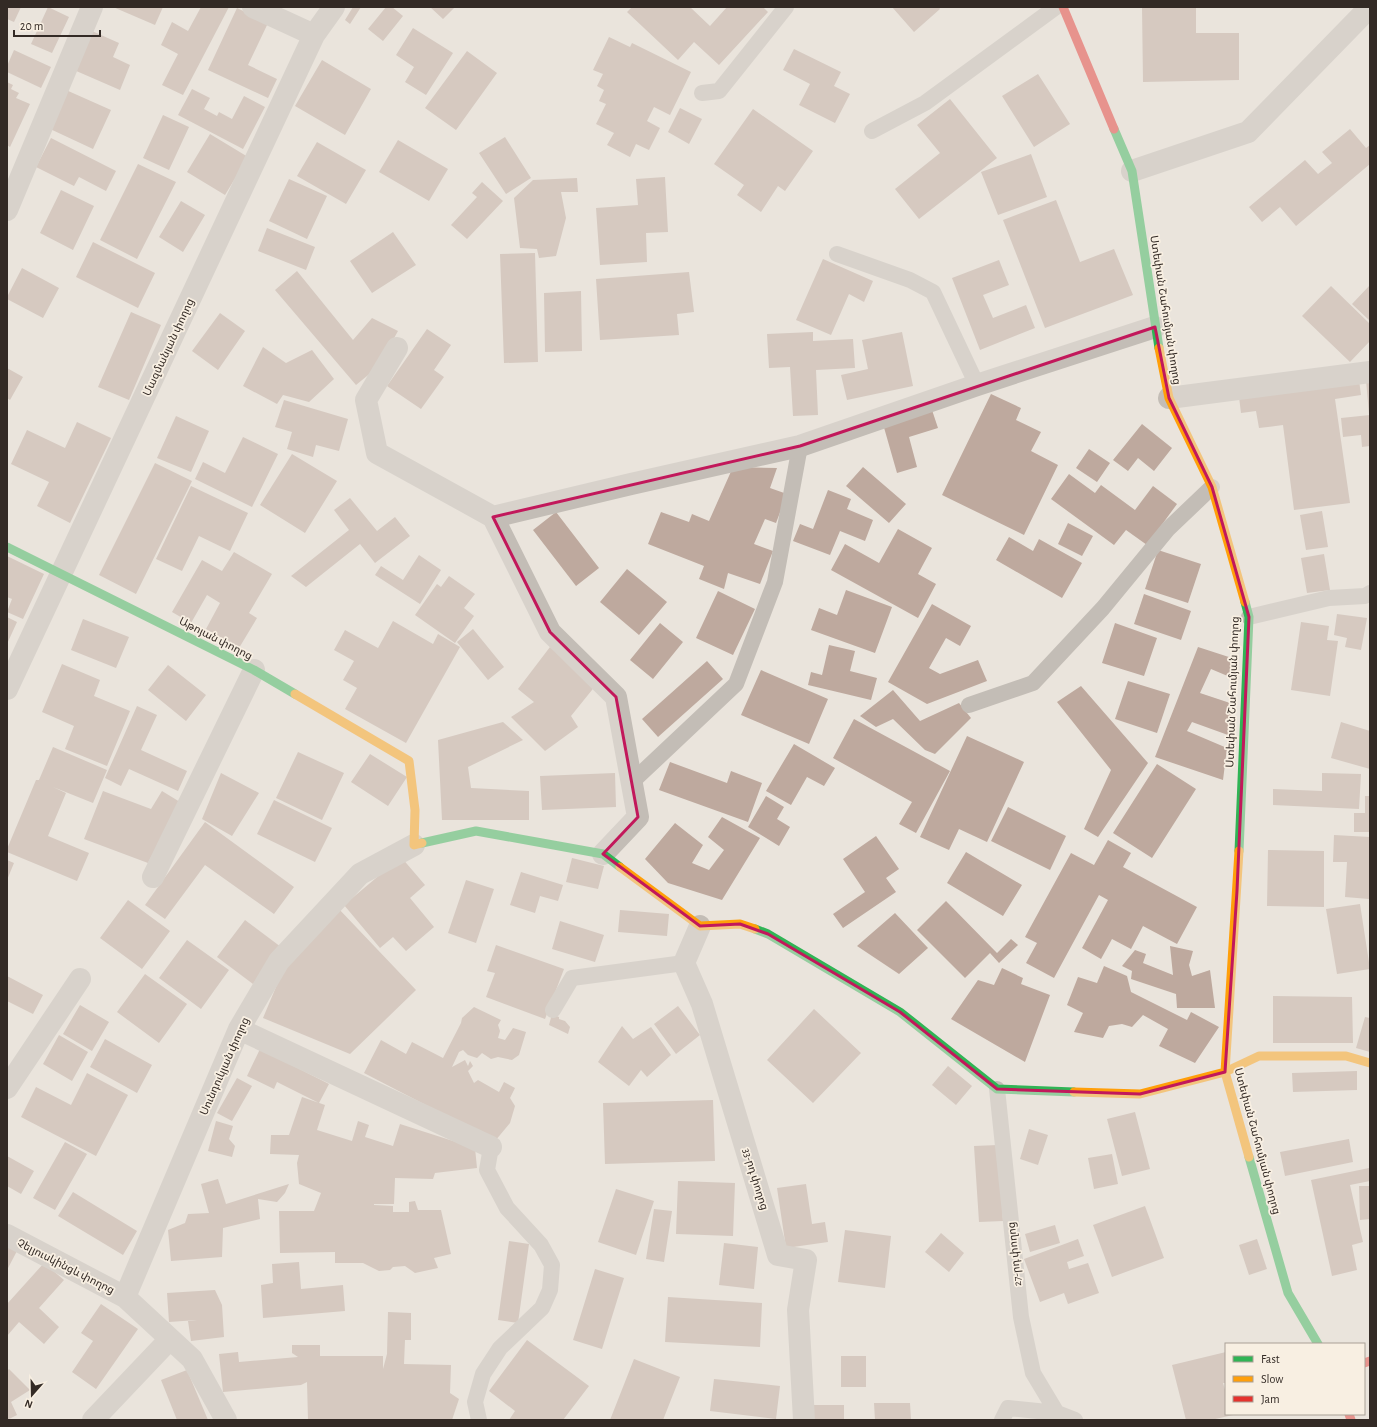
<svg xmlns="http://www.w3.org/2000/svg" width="1377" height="1427" font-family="'Alegreya Sans','Noto Sans Armenian',sans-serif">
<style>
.building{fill:#bea99e}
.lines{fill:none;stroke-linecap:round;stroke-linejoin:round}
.lane{stroke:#c3bdb6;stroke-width:16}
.street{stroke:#c3bdb6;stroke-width:22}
.fast{stroke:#30b455;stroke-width:9}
.slow{stroke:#ff9f0a;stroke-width:9}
.jam{stroke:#e5322d;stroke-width:9}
.marked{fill:none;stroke:#c2185b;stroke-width:3;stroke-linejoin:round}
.labels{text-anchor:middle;stroke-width:3.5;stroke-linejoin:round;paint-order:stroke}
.street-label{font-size:11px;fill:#332a25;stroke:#f8efe2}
</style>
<rect width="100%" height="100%" fill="#eae4dc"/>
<path class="building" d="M7,7H21L14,22L7,19Z
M48,7L69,17L52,53L31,44Z
M113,7H163L155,25Z
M201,7H229L183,95L162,85L178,54L161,45L172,22L188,31Z
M353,7H361L350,24L345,20Z
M386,7H392L403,16L383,41L368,29Z
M430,7H455L443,19Z
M632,7H690L710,26L727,7H763L768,12L719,65L694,42L678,60L627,12Z
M892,7H939L940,9L914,32Z
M1142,7H1196V33H1239V80L1143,82Z
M237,8L268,23L248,65L277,79L268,98L208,70Z
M413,28L453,53L426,95L405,82L414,67L396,55Z
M92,31L119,43L113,57L130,65L120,90L74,70Z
M609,37L630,47L632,43L691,72L670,115L654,107L647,121L660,128L649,150L636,144L630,157L607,145L614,133L596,124L606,104L599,101L604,90L597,86L603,74L593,70Z
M794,49L841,72L834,86L850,94L835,123L799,105L810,84L783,70Z
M14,50L51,67L41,88L7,72V66Z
M467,51L497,73L456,130L425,108Z
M322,60L371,89L345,135L295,106Z
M1038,74L1070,124L1034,147L1002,96Z
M7,82L13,85L11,89L19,93L16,98L30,104L10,147L7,145Z
M192,89L210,98L204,109L217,116L219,112L232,119L244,96L265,107L243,149L178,115Z
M66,90L111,110L93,149L48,128Z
M950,99L997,158L919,219L895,189L940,153L917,125Z
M680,108L702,119L689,144L668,132Z
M753,109L813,151L785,191L778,186L761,212L737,195L744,185L714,164Z
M163,115L189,127L169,170L143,158Z
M1350,129L1366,148L1370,145V164L1296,226L1280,207L1262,222L1249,207L1305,160L1318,174L1332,163L1322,152Z
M210,134L248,157L225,195L187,172Z
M505,137L531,178L506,194L479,153Z
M51,138L116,171L106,191L79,177L74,186L36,167Z
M398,140L448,169L429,201L379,172Z
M317,142L366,170L346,204L297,176Z
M1031,154L1047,197L998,215L981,172Z
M138,164L176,182L137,259L100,240Z
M665,177L668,232L646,233L647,262L600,265L596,208L638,205L636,179Z
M577,178L578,192H561L566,218L556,256L539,258L537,249L520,248L514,198L533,180Z
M289,179L327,196L307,239L269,221Z
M482,182L503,201L467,239L451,225L477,197L472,193Z
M61,190L94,206L73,250L40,233Z
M1056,200L1080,262L1114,249L1133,295L1045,328L1003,220Z
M181,201L205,215L183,252L159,237Z
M267,228L315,247L306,270L258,251Z
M393,232L416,265L372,293L350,261Z
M93,242L155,273L138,308L76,277Z
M535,253L538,362L504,363L500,254Z
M823,259L873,281L864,302L849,294L831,335L796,320Z
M999,260L1009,285L983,295L993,318L1026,305L1035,328L980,350L952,278Z
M22,268L59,288L43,318L7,299V297Z
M297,271L353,340L372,318L398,331L378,367L356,385L275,290Z
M689,272L694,312L677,314L679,335L600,340L596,279Z
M1370,285V321L1352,304Z
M1331,286L1370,324V341L1350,362L1302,316Z
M581,291L582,351L545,352L544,293Z
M131,312L161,325L129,400L98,387Z
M220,313L245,331L218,370L192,351Z
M427,329L451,345L434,370L444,377L421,409L387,386Z
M813,332V341L853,339L855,368L816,370L818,415L793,416L790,367L769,368L767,334Z
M902,332L913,386L847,400L841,375L868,369L862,340Z
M263,347L286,363L312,350L334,379L309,402L283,395L277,404L243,386Z
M7,368L23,377L10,400L7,398Z
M1370,379V413L1369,414L1366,380Z
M1359,380L1361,395L1335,399L1350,503L1294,510L1283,425L1259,428L1256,411L1241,413L1239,397Z
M991,394L1021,408L1016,420L1041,432L1031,451L1058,465L1024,535L942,495Z
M284,400L348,419L339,451L316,445L313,457L287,449L292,432L275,427Z
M932,410L938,428L909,437L917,467L897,473L883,424Z
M1370,415V446L1362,447L1361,435L1343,437L1341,418Z
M176,416L209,431L191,472L157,458Z
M77,422L111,438L70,523L37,506L49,482L11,464L27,430L65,448Z
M1142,424L1172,448L1154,471L1138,458L1128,471L1113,460Z
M243,437L278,454L252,507L195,479L203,462L225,473Z
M1089,449L1110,463L1097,482L1076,468Z
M292,454L337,481L305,533L260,505Z
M155,463L192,481L136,594L99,575Z
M733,467L777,468L770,488L787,494L776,523L765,519L754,544L773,551L760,584L728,573L724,589L699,579L704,566L648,544L661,512L689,522L692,514L709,521Z
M863,467L906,504L889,523L846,486Z
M1069,474L1095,493L1101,485L1135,510L1153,486L1177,504L1147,545L1126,530L1114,545L1051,499Z
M191,486L248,513L230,551L199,536L182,571L156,559Z
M828,490L851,499L847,509L873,520L865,541L840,531L830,555L793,541L800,524L813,529Z
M350,498L377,531L395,517L410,536L375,563L360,544L306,587L291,576L349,530L334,510Z
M1322,511L1328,547L1306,550L1300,515Z
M556,512L599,568L576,586L533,530Z
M1068,523L1093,536L1082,556L1058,544Z
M898,529L932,548L918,574L936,584L918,618L831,570L845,544L879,563Z
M1009,537L1033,551L1039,539L1082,563L1062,598L996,560Z
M1158,550L1201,564L1188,603L1145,589Z
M234,552L272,574L249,613L257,618L239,648L206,629L220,603L207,595L191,623L172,612L202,560L222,571Z
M1324,554L1330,590L1307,593L1301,558Z
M419,555L441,570L420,604L375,575L381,566L403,580Z
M7,556L44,574L23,619L7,612L12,599L7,597Z
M627,569L667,602L639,635L600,602Z
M449,576L475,594L464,608L474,616L455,643L415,615L437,584L441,587Z
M846,590L892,607L875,653L811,630L819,608L837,615Z
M718,591L755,609L733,655L696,638Z
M1144,594L1191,611L1181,640L1134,624Z
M932,604L971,626L960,646L946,638L929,668L940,674L978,660L987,681L927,704L888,682Z
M1337,614L1367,618L1361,650L1345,647L1347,638L1334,635Z
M7,617L17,622L7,644Z
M83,619L129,637L116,668L71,650Z
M393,621L433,644L438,634L460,647L406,743L345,709L357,688L343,680L354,661L334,650L345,630L378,648Z
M1301,622L1329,626L1327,640L1338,641L1330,696L1291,690Z
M660,623L683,642L653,679L630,660Z
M1115,623L1157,638L1144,676L1102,663Z
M473,629L504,667L488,680L457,642Z
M829,645L855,651L850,671L877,678L871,700L808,685L811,672L822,675Z
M550,647L596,685L571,716L578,727L545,751L511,717L534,702L518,689Z
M1198,647L1235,659L1230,677L1211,669L1200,693L1233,704L1228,735L1192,722L1187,731L1227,748L1223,780L1155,757Z
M707,661L723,679L658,737L642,719Z
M62,664L100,680L94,696L130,711L107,766L65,749L74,726L42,712Z
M168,665L206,695L186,721L148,690Z
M761,670L828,699L809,744L741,715Z
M1128,681L1170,694L1157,733L1115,719Z
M1081,686L1148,763L1098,837L1084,829L1111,770L1057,702Z
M893,690L920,721L959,703L971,718L935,754L925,750L893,719L876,727L860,716Z
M137,706L157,715L141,750L187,771L178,791L129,769L121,786L105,778Z
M854,719L950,771L916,833L899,824L912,802L833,758Z
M503,722L523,740L468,767L471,788L529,791V820H442L438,740Z
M1341,722L1370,731V769L1331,758Z
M967,736L1024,762L987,842L959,829L949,850L920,837Z
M794,744L835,768L824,786L807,777L791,805L766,791Z
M53,747L107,770L93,803L53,787L66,793L48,836L89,853L77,881L7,852V849L36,780H39Z
M298,752L344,773L322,820L276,798Z
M370,754L407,777L388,806L351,782Z
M670,762L727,783L731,771L762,783L748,822L659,790Z
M1157,764L1196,789L1152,858L1113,833Z
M221,773L259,793L232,836L202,819Z
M615,773L616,807L542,810L540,776Z
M1322,773L1361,774L1359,809L1273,805V789L1322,791Z
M103,791L151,809L162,791L180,802L148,863L84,839Z
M766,796L784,807L777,819L790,827L779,846L748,827Z
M1365,796H1370V832H1354V813H1365Z
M274,800L332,828L315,862L257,834Z
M1008,807L1066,836L1050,870L991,841Z
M722,817L760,838L722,900L668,883L645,859L675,823L703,845L692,863L709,870L724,850L708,837Z
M205,822L294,887L274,914L205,865L165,919L145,905Z
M1334,835L1370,837L1369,899L1345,897L1347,862H1333Z
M876,836L899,869L886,878L896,892L843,928L833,914L865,892L843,859Z
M1108,840L1131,853L1123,867L1197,907L1177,944L1143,926L1131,949L1112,939L1101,959L1082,948L1108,900L1099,895L1054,978L1026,963L1037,943L1025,937L1071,853L1094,865Z
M1268,850L1324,851V907L1267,906Z
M966,852L1022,885L1003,916L947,883Z
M401,857L425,885L410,898L434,927L406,951L393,937L380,948L344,905Z
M572,858L604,866L598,889L566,882Z
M7,860L14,863L7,880Z
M521,872L563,885L558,901L540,896L535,913L510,905Z
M466,880L494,889L476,943L448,933Z
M128,900L170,931L142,969L100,938Z
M946,901L997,953L1011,939L1018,945L999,963L990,953L965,978L917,930Z
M1360,904L1370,969L1337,974L1326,909Z
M337,907L416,990L350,1054L263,1018L289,956Z
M620,910L669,914L667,936L618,932Z
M895,913L928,948L899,974L857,946Z
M245,920L281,947L253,984L217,957Z
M560,921L604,935L595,962L552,949Z
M187,940L229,970L201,1009L159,978Z
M496,945L564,969L545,1019L486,997L495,973L487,971Z
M1170,946L1193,951L1189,965L1192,976L1210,970L1215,1008H1177L1176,994L1131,979L1132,971L1122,966L1135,950L1146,954L1143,963L1173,975Z
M1104,966L1127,976L1131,992L1187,1020L1191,1012L1219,1027L1195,1063L1159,1046L1168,1029L1143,1015L1132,1027L1122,1024L1109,1026L1103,1038L1074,1032L1083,1013L1067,1005L1078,977L1097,983Z
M1002,968L1023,978L1021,984L1050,995L1025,1062L951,1019L978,980L994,985Z
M145,974L187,1004L159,1043L117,1012Z
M7,976L43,995L33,1014L7,1001Z
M1273,996L1352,997L1353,1043H1273Z
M80,1005L109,1022L92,1051L63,1034Z
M678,1006L700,1035L676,1054L654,1024Z
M474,1007L501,1020L498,1025L500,1031L498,1038L505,1040L513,1028L526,1032L519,1055L512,1060L498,1057L491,1059L482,1053L477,1058L468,1055L463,1050L459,1052L452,1067L465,1060L468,1066L470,1061L473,1066L468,1071L474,1083L478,1080L499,1092L504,1082L515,1088L510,1098L515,1106L510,1123L495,1141L364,1073L381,1040L406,1054L412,1042L443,1058L461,1023L462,1018Z
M814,1009L861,1053L813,1103L767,1060Z
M552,1014L559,1017V1019L565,1021L570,1027L568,1034L549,1025Z
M1365,1017L1370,1018V1052L1356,1048Z
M622,1026L633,1039L651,1027L671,1055L647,1077L641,1070L629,1086L598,1062Z
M59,1035L88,1052L72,1081L43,1064Z
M105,1039L152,1065L137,1093L90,1067Z
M260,1049L329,1084L319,1103L277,1082L274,1089L247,1076Z
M948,1066L972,1086L956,1105L932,1085Z
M1357,1071V1090L1293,1092L1292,1073Z
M87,1073L128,1095L96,1156L21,1117L36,1087L71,1105Z
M237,1078L252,1086L232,1121L217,1113Z
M302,1097L325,1105L317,1130L352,1141L358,1121L369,1125L365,1137L393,1146L400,1124L475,1148L477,1168L435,1173L433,1179L395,1178L394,1204H374V1205L393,1206V1212H409V1202L415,1201L418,1210H441L451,1254L434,1258L438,1268L415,1273L405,1266L393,1267L390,1270L379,1271L363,1263H335V1252L280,1253L279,1211H314L321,1193L299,1184L297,1163L299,1155L270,1154L271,1135H289Z
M713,1100L715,1161L605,1164L603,1103Z
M1135,1112L1150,1169L1122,1176L1107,1119Z
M216,1121L233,1126L229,1139L235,1146L232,1157L208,1151Z
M1029,1129L1048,1135L1038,1165L1020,1159Z
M1349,1139L1353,1162L1285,1176L1280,1152Z
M65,1142L87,1154L55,1210L33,1198Z
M998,1145L1003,1221L979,1222L974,1146Z
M1112,1154L1118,1184L1094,1189L1088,1158Z
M7,1156L34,1171L21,1194L7,1186Z
M1369,1168L1370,1181L1350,1185L1363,1242L1352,1245L1357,1270L1332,1276L1311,1180Z
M218,1179L226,1204L289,1184L285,1193L277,1202L258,1199L260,1219L223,1228L222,1257L171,1261L168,1230L185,1223L188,1214L209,1213L201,1184Z
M678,1181L735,1183L733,1236L676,1234Z
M806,1184L812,1224L825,1222L828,1242L786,1248L777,1188Z
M1359,1186H1370V1219L1360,1220Z
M616,1189L654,1201L636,1255L598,1242Z
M73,1192L137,1231L123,1255L58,1216Z
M1145,1206L1164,1258L1112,1277L1093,1225Z
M654,1209L672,1211L664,1262L646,1259Z
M1055,1225L1060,1243L1030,1252L1025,1234Z
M845,1230L891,1236L885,1288L838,1282Z
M941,1233L964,1253L949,1272L925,1252Z
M1078,1239L1084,1256L1067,1262L1069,1269L1088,1263L1099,1293L1068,1304L1064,1293L1040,1302L1024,1259Z
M1257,1239L1267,1269L1249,1275L1239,1245Z
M509,1241L529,1244L518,1323L498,1320Z
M724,1243L758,1247L754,1289L719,1285Z
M7,1245L17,1251L7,1270Z
M299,1262L301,1289L343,1285L345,1311L263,1318L261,1285L273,1283L272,1264Z
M44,1263L64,1280L39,1308L59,1327L44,1344L19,1322L7,1336V1304Z
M595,1269L624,1278L602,1349L573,1340Z
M215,1290L222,1305L224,1337L191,1341L188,1321L197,1320L169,1322L167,1293Z
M668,1297L762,1303L760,1347L665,1342Z
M101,1304L138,1329L96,1389L72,1372L93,1341L81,1333Z
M388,1312L411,1313V1340H405L404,1364L451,1365L450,1393L459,1399L452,1420H308L307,1382L301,1385L223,1392L219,1354L238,1352L239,1362L298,1357L292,1353V1345H320V1356H383V1369L387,1354Z
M527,1340L589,1386L563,1420H509L515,1411L489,1391Z
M1226,1352V1383H1223L1226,1393V1414L1233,1415L1211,1420H1186L1172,1365Z
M841,1356H866V1387H841Z
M634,1359L680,1377L663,1420H610Z
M9,1369L30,1390L11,1402L17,1415L7,1420V1371Z
M187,1370L208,1420H177L161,1380Z
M714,1379L780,1386L776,1419L710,1411Z
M874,1403H910L911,1420H875Z
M811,1405H844V1420H811Z"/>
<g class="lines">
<path class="lane" d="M702,93L719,91L786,7
M872,131L925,103L1056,7
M837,254L910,280L933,292L977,385
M1249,617L1329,598L1365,596L1370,593
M969,705L1033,683L1103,608L1168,529L1212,487
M632,782L736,684L775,582L800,446
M553,1010L572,978L684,963
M997,1089L1021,1317L1033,1373L1057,1413
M479,1420L475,1402L483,1374L500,1348L542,1308L550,1290L552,1265L541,1245L507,1208L487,1170L491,1147
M1002,1420L1008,1408L1057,1413L1075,1420"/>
<path class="street" d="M253,7L314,35
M1132,171L1248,132L1370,7
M7,210L92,7
M397,348L366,400L377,453L493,517L550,632L616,697L638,817L603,854
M1169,398L1370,372
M493,517L631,484L800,446L977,385L1155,327
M7,689L314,35L334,7
M153,877L254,670
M700,926L684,963L702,1004L778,1255L806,1260L798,1310L804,1420
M239,1029L491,1147
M7,1088L80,979
M7,1235L125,1297L192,1359L226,1420
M125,1297L239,1029L279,961L360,874L414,845
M93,1420L170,1339"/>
<path class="fast" d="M1114,129L1132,171L1159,348
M7,547L254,670L295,694
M422,843L476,831L603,854L620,867
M1239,851L1249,617L1245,602
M755,929L768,934L900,1012L997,1089L1074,1092
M1249,1157L1288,1293L1318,1344"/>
<path class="slow" d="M1159,348L1169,398L1212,487L1245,602
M295,694L409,761L415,810L414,845L422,843
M1239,851L1225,1072L1249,1157
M620,867L700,926L740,924L755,929
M1074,1092L1140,1094L1225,1072L1259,1056H1346L1370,1063"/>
<path class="jam" d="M1063,7L1114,129
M1364,1363L1370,1361
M1349,1414L1351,1420"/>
</g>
<path d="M0 0H1377V1427H0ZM1155,327L1169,398L1212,487L1249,617L1237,891L1225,1072L1140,1094L997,1089L900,1012L768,934L740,924L700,926L603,854L638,817L616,697L550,632L493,517L800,446Z" fill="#eae4dc" fill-opacity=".55" fill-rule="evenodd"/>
<path class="marked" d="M1155,327L1169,398L1212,487L1249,617L1237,891L1225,1072L1140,1094L997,1089L900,1012L768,934L740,924L700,926L603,854L638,817L616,697L550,632L493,517L800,446Z"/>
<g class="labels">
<g class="street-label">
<text transform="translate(1166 310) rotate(81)" y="4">Ստեփան Շահումյան փողոց</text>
<text transform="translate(168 347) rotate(-65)" y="4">Մազմանյան փողոց</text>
<text transform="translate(216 638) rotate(27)" y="4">Աթոյան փողոց</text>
<text transform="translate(1232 692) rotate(-88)" y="4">Ստեփան Շահումյան փողոց</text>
<text transform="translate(224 1066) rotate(-66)" y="4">Սունդուկյան փողոց</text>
<text transform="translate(1258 1141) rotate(75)" y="4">Ստեփան Շահումյան փողոց</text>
<text transform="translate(756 1179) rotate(73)" y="4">33-րդ փողոց</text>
<text transform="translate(1014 1254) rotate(-96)" y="4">27-րդ փողոց</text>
<text transform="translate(66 1266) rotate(27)" y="4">Չելյուսկինցև փողոց</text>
</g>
</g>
<rect width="1377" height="1427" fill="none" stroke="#332a25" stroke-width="16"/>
<rect x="1225" y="1343" width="140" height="72" fill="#f8efe2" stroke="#a9a096"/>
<rect x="1233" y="1356" width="20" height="6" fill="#30b455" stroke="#a9a096"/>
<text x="1261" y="1363" font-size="12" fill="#332a25">Fast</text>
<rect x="1233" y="1376" width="20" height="6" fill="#ff9f0a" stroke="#a9a096"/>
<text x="1261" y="1383" font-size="12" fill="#332a25">Slow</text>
<rect x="1233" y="1396" width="20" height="6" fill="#e5322d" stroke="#a9a096"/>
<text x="1261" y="1403" font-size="12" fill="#332a25">Jam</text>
<g transform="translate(32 1395) rotate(200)" stroke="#f8efe2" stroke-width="3" paint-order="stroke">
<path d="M0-3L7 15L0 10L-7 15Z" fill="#332a25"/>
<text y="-6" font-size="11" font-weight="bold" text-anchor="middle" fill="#332a25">N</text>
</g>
<path d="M14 30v6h86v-6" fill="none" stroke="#332a25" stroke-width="2"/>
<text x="20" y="30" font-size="12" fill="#332a25" stroke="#f8efe2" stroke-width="3" paint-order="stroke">20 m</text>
</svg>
